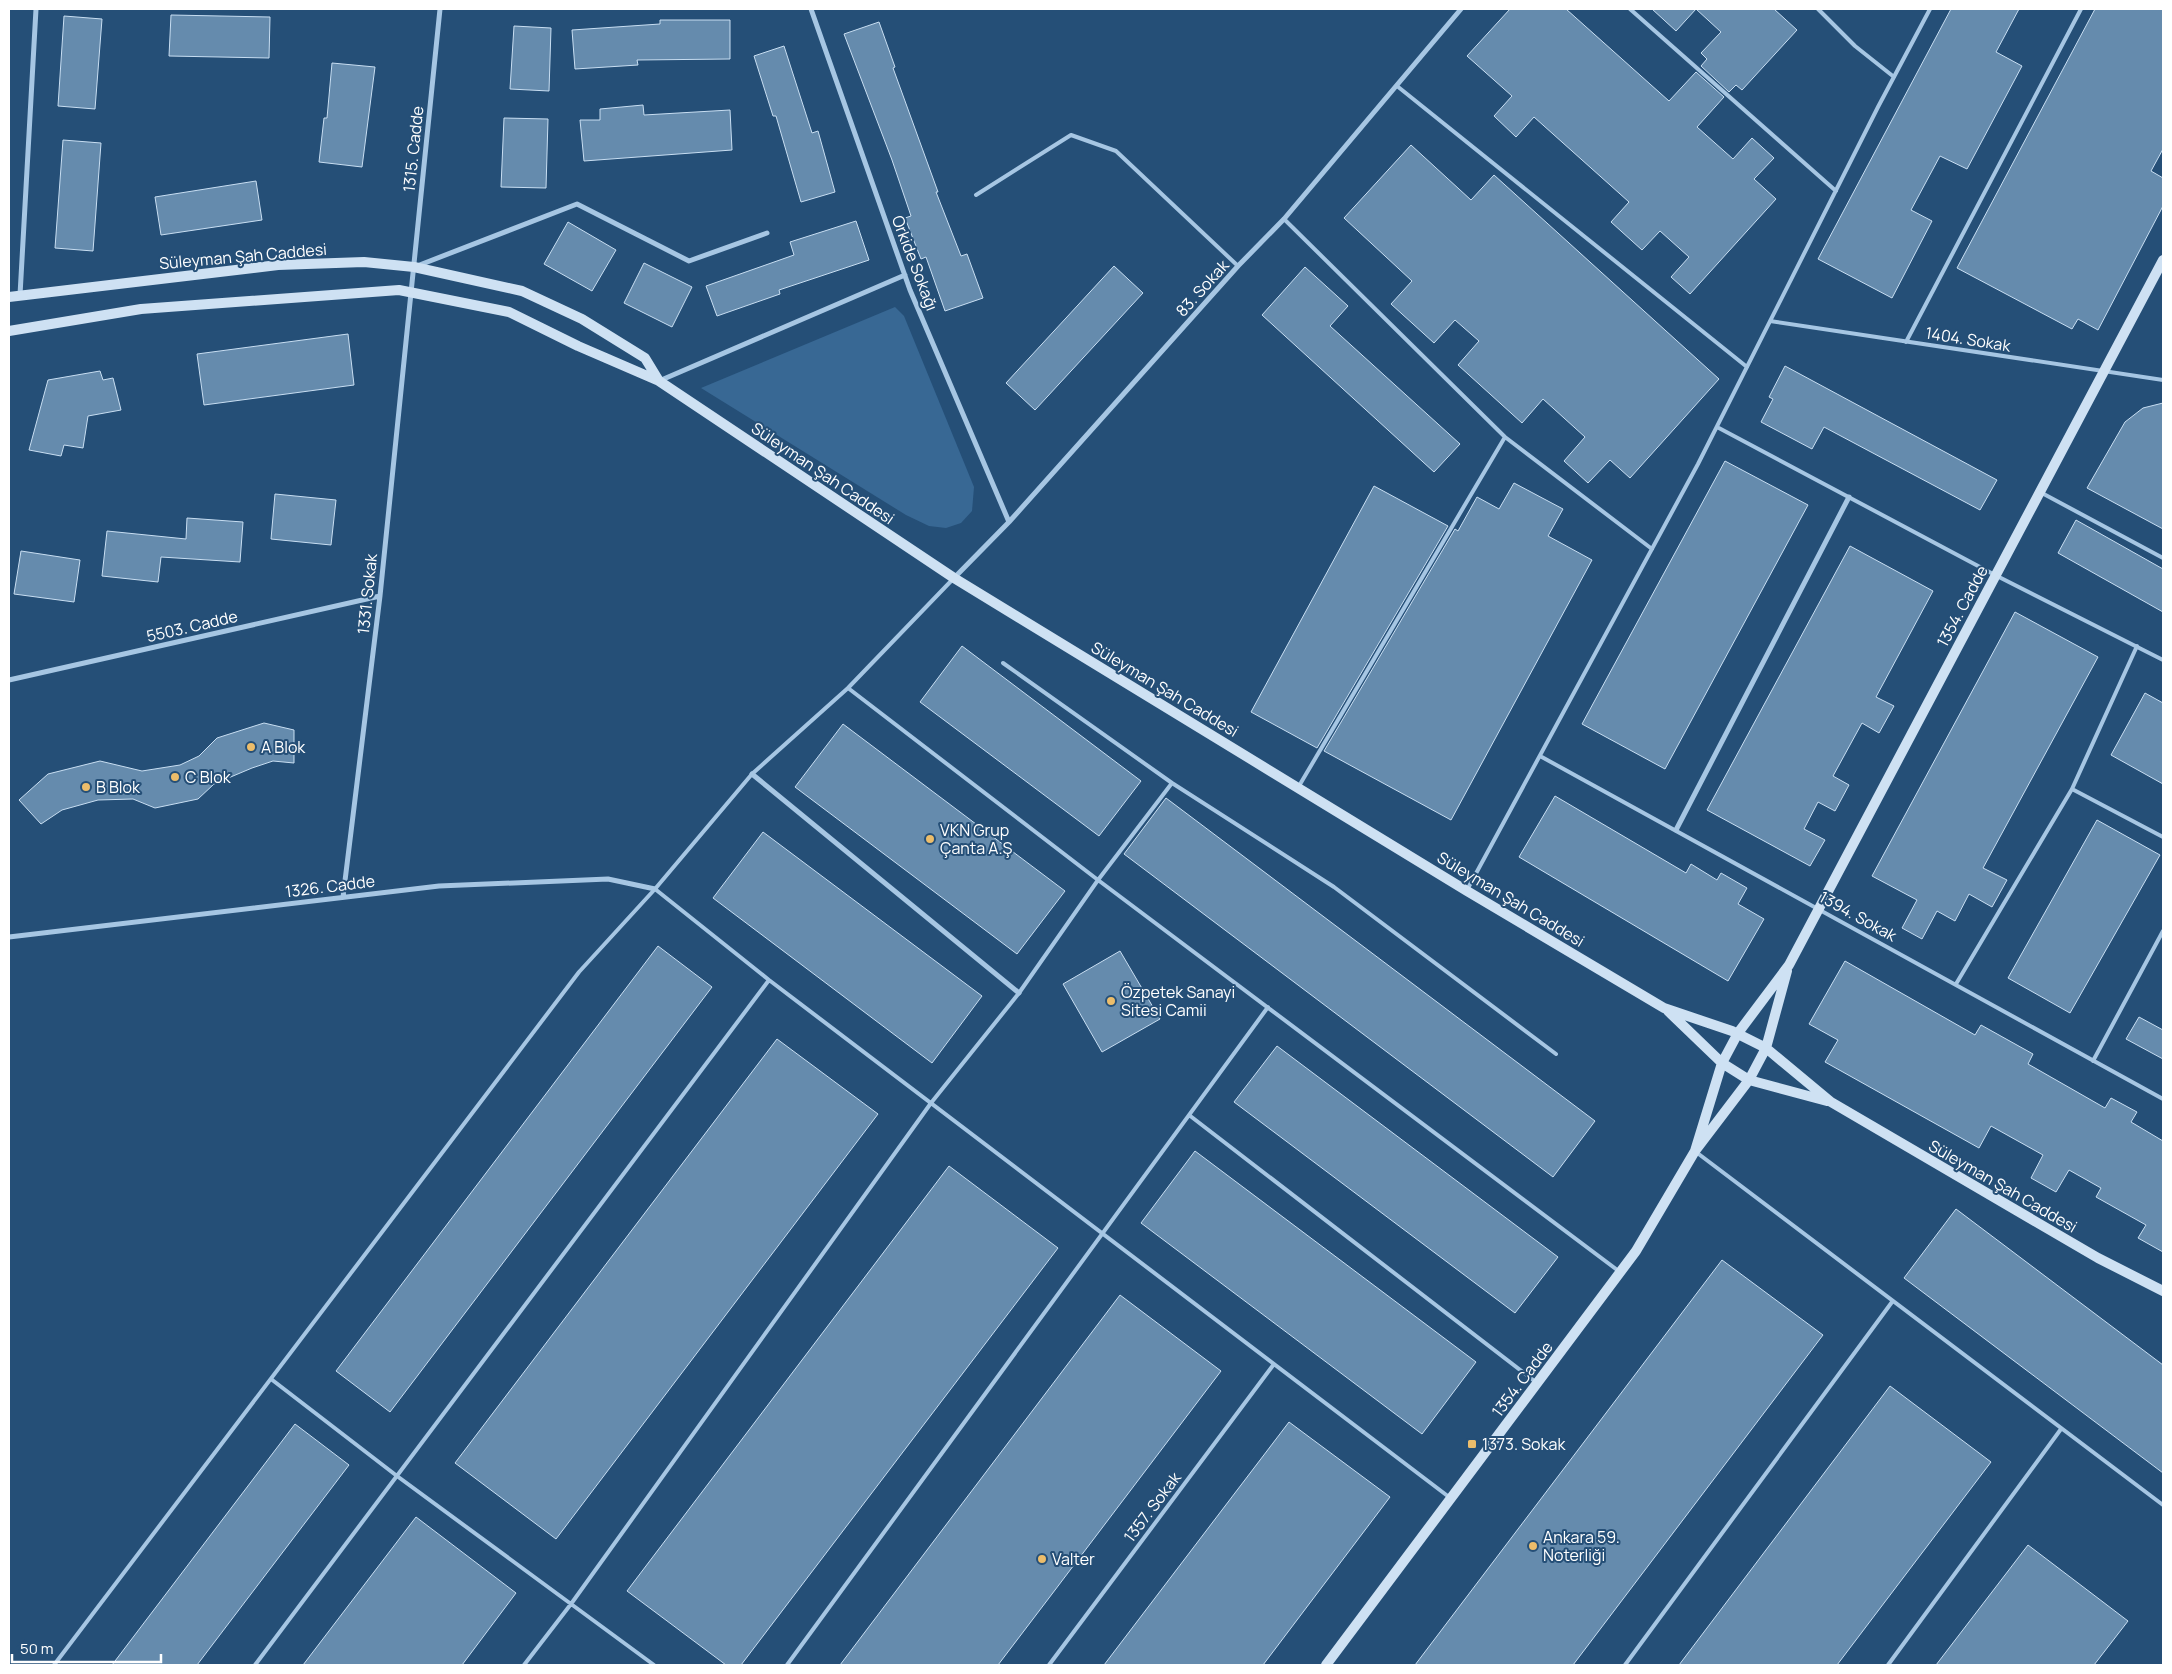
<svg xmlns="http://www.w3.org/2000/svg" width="2172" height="1674" font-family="Manrope,sans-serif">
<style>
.green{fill:#386894}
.building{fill:#658bad;stroke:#c8def2}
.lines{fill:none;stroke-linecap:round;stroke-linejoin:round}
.service{stroke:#a6c6e3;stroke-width:4}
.minor{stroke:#a6c6e3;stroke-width:5}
.secondary{stroke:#cee1f3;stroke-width:10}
.poi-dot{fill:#ecbd6b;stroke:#254f77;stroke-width:2}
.labels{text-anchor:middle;stroke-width:4;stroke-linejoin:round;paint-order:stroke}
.street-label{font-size:16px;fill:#fff;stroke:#254f77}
.poi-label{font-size:16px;fill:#fff;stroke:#254f77;text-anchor:start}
</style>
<rect width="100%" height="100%" fill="#254f77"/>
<path class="green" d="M895,307L904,316L974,487L972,511L961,523L946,528L929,526L906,515L701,388Z"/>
<path class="building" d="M1510,9H1566L1669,101L1696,72L1724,97L1697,127L1733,159L1752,138L1774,158L1754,179L1776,199L1690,294L1671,277L1689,257L1660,231L1642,250L1611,222L1629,202L1534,117L1516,137L1494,116L1512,96L1467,56Z
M1652,9H1696L1676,31Z
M1696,9H1774L1797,30L1742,90L1736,85L1729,92L1701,66L1707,59L1701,53L1721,32Z
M1951,9H2019L1996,52L2022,66L1967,169L1940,156L1911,210L1932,221L1892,298L1818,259Z
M2095,9H2163V149L2151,171L2163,178V206L2098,330L2078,319L2072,329L1957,268Z
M171,15L270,17L269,58L169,56Z
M64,16L102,19L95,109L58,106Z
M660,20H730V59L637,60L638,65L575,69L572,30L660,24Z
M879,22L895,67L893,68L938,192H936L961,256L967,254L983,298L945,311L926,257L921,259L905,218L911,216L892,160L844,34Z
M514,26L551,28L549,91L510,89Z
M784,46L812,133L818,131L835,192L801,202L776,116H773L754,56Z
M332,63L375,67L362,167L319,162L324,118H327Z
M643,105L644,115L730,110L732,150L584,161L580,120H600V109Z
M504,118L548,119L546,188L501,187Z
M63,140L101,143L93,251L55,248Z
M1411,145L1471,200L1494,175L1719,379L1630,478L1610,460L1588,483L1564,461L1585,437L1543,399L1522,423L1458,365L1479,341L1455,320L1434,343L1391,304L1412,281L1344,218Z
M256,181L262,220L161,235L155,197Z
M856,221L869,260L779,290L780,294L717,316L706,286L794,255L790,242Z
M568,222L616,250L592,291L544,264Z
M644,263L692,287L672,327L624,303Z
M1114,266L1143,293L1035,410L1006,383Z
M1305,267L1348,306L1330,326L1460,444L1434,472L1262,315Z
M348,334L354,385L204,405L197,354Z
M1785,366L1997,480L1980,510L1824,427L1812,449L1761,422L1773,399L1769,397Z
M100,371L103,380L113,378L121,410L88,416L83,448L64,445L61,456L29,450L48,380Z
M2163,403V529L2087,488L2125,422L2143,408Z
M1725,461L1808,505L1665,769L1582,724Z
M1514,483L1563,509L1548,536L1592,560L1451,820L1324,751L1455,529L1458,531L1477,497L1499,509Z
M1374,486L1448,526L1317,748L1251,712Z
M275,494L336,500L331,545L271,539Z
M187,518L243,522L240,562L161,557L158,582L102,576L107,531L186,539Z
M2076,520L2163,569V612L2058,553Z
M1850,546L1933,591L1876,697L1894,706L1879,733L1862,723L1833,776L1849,785L1835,811L1818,802L1804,829L1825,840L1810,866L1707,810Z
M21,551L80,560L74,602L14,594Z
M2015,612L2098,657L1983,868L2007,880L1992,907L1969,894L1955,921L1937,911L1922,939L1902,928L1917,900L1872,876Z
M962,646L1141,781L1099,836L920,702Z
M2145,693L2163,703V784L2111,755Z
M264,723L294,730V763L273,761L252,768L214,784L198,799L155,808L133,799L98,800L62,810L41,824L19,800L48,774L100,761L142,771L180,765L199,756L217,738Z
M843,724L1065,891L1017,954L795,787Z
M1555,796L1686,873L1691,864L1717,880L1721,873L1747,888L1738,904L1764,919L1728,981L1519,857Z
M1166,798L1595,1121L1553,1177L1124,854Z
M2097,820L2160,855L2070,1013L2008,978Z
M763,832L982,996L932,1063L713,898Z
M658,946L712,987L390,1412L336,1371Z
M1120,951L1160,1019L1102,1052L1063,984Z
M1845,961L1975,1035L1981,1025L2033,1054L2028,1064L2105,1108L2111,1098L2137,1112L2131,1122L2163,1141V1252L2138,1238L2146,1225L2096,1197L2101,1188L2069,1170L2056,1192L2031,1178L2043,1155L1991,1126L1979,1148L1825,1062L1838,1040L1809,1024Z
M2139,1017L2163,1030V1059L2126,1039Z
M777,1039L878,1114L556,1539L455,1463Z
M1277,1046L1558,1257L1515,1313L1234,1102Z
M1195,1151L1476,1362L1422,1434L1141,1223Z
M949,1166L1058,1248L741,1665H726L627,1591Z
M1956,1209L2163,1365V1473L1904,1278Z
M1722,1260L1823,1335L1573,1665H1415Z
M1120,1295L1221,1371L1052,1594L998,1665H840Z
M1890,1386L1991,1462L1837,1665H1679Z
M1289,1422L1390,1497L1263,1665H1104Z
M295,1424L349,1465L197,1665H112Z
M416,1517L516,1593L462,1665H303Z
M2028,1545L2128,1621L2094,1665H1936Z"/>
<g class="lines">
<path class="service" d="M1630,9L1836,191
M1818,9L1855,46L1894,77
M1397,86L1747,367
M976,195L1071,135L1116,151L1238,266
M1284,219L1505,437L1652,549
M1770,321L2163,380
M1906,342L2081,9
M1717,427L1995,575L2163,660
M2040,492L2163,558
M1003,663L1172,783L1334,887L1556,1054
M848,688L1098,880L1620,1272
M1540,756L2163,1099
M1299,786L1505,437
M2072,789L2163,837
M655,889L769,980L1449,1497
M1467,890L1698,464L1878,107L1930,9
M1956,984L2072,789L2137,646
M2093,1061L2163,931
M1189,1115L1537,1383
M1696,1152L2163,1505
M271,1379L397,1476L654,1665
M54,1665L579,972L655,889L752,774L848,688L953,579
M255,1665L769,980
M524,1665L571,1604L931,1103L1019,993L1098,880L1172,783
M787,1665L1268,1007
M1049,1665L1274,1364
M1625,1665L1892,1302
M1888,1665L2061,1429"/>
<path class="minor" d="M811,9L910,290L1009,522
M417,266L577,204L689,261L767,233
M20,295L36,9
M659,381L905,275
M954,578L1009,522L1238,266L1284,219L1461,9
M9,680L380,596
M752,774L1019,993
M1676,830L1849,497
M343,897L380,596L440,9
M9,937L439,886L608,879L655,889"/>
<path class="secondary" d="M9,297L278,265L364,262L414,267L522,291L582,319L645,358L659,381
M9,331L141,309L399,290L509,312L578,346L659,381L954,578L1467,891L1664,1008L1732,1031L1766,1048L1831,1102L2098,1258L2163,1291
M1668,1011L1722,1063L1749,1080L1827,1101
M1695,1151L1722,1063L1738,1033L1789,965L2163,260
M1326,1665L1636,1251L1695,1151L1749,1080L1766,1048L1787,971"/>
</g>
<g class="poi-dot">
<circle cx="251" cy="747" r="5"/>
<circle cx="175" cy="777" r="5"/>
<circle cx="86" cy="787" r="5"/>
<circle cx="930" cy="839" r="5"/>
<circle cx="1111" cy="1001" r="5"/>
<rect x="1467" y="1439" width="10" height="10" rx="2.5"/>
<circle cx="1533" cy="1546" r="5"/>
<circle cx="1042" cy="1559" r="5"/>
</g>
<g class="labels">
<g class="street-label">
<text transform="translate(413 149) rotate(-84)" y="6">1315. Cadde</text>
<text transform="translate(243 256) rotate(-5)" y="6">Süleyman Şah Caddesi</text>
<text transform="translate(915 263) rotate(69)" y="6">Orkide Sokağı</text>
<text transform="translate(1202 288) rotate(-48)" y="6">83. Sokak</text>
<text transform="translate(1968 339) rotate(9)" y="6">1404. Sokak</text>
<text transform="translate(823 473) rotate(34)" y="6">Süleyman Şah Caddesi</text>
<text transform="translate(367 594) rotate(-84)" y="6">1331. Sokak</text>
<text transform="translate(1962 606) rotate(-62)" y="6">1354. Cadde</text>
<text transform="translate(192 626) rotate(-13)" y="6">5503. Cadde</text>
<text transform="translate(1165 689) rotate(31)" y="6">Süleyman Şah Caddesi</text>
<text transform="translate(330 886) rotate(-7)" y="6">1326. Cadde</text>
<text transform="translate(1511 899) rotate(31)" y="6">Süleyman Şah Caddesi</text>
<text transform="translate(1858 916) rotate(29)" y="6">1394. Sokak</text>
<text transform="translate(2003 1186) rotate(30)" y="6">Süleyman Şah Caddesi</text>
<text transform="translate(1522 1379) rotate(-53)" y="6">1354. Cadde</text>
<text transform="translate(1152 1507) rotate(-53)" y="6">1357. Sokak</text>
</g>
<g class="poi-label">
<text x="261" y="753">A Blok</text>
<text x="185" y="783">C Blok</text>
<text x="96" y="793">B Blok</text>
<text x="940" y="836">VKN Grup<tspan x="940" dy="18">Çanta A.Ş</tspan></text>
<text x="1121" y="998">Özpetek Sanayi<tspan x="1121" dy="18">Sitesi Camii</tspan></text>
<text x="1482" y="1450">1373. Sokak</text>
<text x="1543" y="1543">Ankara 59.<tspan x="1543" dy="18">Noterliği</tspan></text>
<text x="1052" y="1565">Valter</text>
</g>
</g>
<rect width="2172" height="1674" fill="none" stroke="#ffffff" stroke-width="20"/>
<path d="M12 1654v8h149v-8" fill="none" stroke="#ffffff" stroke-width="2.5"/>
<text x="20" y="1654" font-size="15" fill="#ffffff" stroke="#254f77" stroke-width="4" paint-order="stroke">50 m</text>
</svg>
